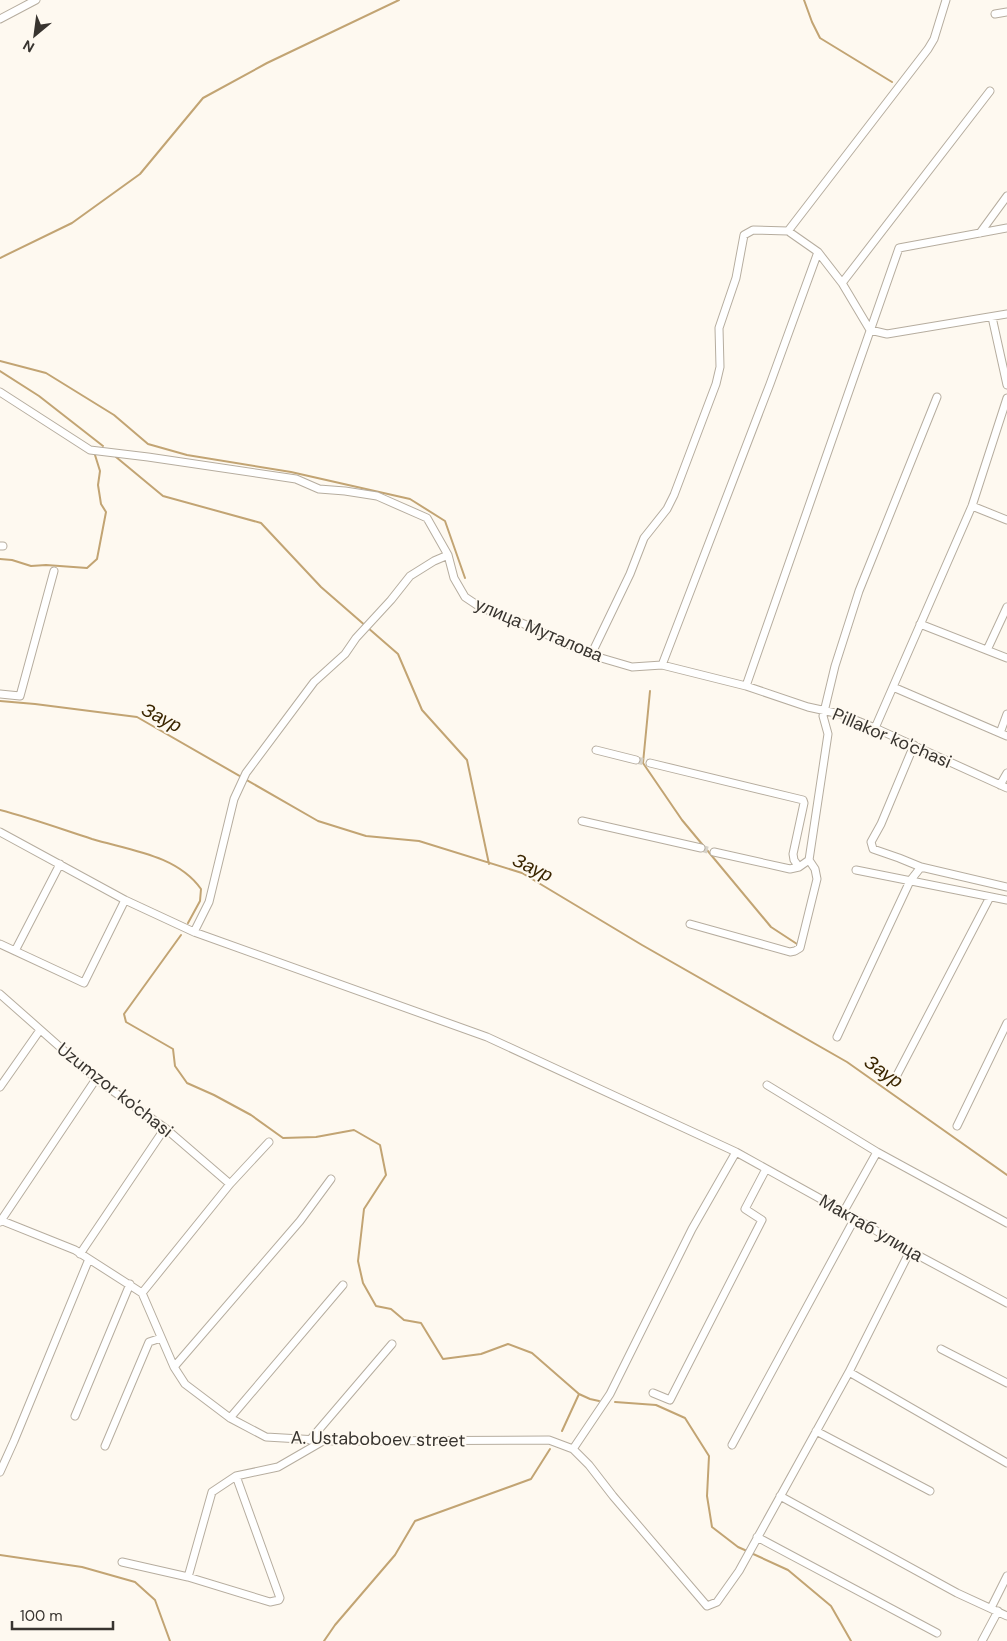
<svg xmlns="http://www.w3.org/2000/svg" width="1007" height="1641" font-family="'DM Sans',sans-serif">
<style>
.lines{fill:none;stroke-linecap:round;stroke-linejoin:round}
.stream{stroke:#c2a473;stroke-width:2}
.minor-tunnel{stroke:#d6d2c9;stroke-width:7;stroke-dasharray:7 3.5;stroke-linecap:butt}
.minor-casing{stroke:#b6ad9f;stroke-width:9}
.minor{stroke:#fff;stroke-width:7}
.labels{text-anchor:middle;stroke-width:4;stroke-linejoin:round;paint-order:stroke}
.street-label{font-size:18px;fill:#38342f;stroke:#fef9f0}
.water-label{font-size:19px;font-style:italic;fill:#3b2600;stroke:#fef9f0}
</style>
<rect width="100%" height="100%" fill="#fef9f0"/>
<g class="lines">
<path class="stream" d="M804,0L812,22L820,38L892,82
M0,258L72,223L140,174L203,98L267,63L399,0
M0,361L46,373L114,415L148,444L187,455L291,472L410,499L445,521L465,578
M0,371L39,396L103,446
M116,457L163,496L261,523L321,587L398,654L422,710L467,760L489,864
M0,559L12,560L31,566L46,565L87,568L97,559L106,512L101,504L98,485L100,471L95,455
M650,691L643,763L682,820L771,927L797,944
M0,701L35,704L137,717L318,821L366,836L419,841L522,873L642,945L847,1062L1007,1175
M0,810C31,818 61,829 92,839C129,850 177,855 201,889L200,901L188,923
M181,935L124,1014L126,1022L173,1049L175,1066L187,1083L214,1095L251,1115L283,1138L316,1137L354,1130L380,1145L386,1175L364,1209L358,1261L363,1283L376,1306L391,1309L404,1320L421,1323L443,1359L481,1354L508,1344L532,1353L579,1394L590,1399L599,1401
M615,1402L656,1405L685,1418L709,1456L707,1496L712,1527L738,1547L747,1551
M562,1431L579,1394
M751,1553L788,1570L831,1606L851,1641
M0,1555L82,1567L135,1582L155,1600L170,1641
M324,1641L335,1625L395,1555L415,1521L531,1479L550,1449"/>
<path class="minor-tunnel" d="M636,760L650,763
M701,848L714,852"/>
<g class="minor-casing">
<path id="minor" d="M995,14L1007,12
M0,19L36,0
M788,231L928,49L934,39L946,0
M980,233L1007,196
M842,283L990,91
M992,317L1007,385
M0,392L90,450L148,457L296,479L319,489L345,491L377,496L427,518L448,555L454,578L465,597L480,607L524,624L591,655L632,667L662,665L746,686L808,707L840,714L875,728L1007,788
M972,506L1007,520
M0,546H3
M920,624L1007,658
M987,650L1007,607
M591,655L630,574L644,538L667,509L674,495L716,384L720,367L719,328L736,278L744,235L753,230L788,231L818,252L842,283L870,330L887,334L1007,314
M662,665L770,384L818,252
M746,686L899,248L1007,228
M893,687L1007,736
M0,694L20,696L54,571
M875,728L972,506L1007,398
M1000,733L1007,714
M914,745L881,824L871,842L873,849L899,858L921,867
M596,750L636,760
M650,763L803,800L804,803L793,854L794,860L799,867
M1000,785L1007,773
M582,821L701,848
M0,832L125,900L194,932L487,1037L736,1152L855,1218L910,1251L1007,1303
M809,860L828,734L823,716L835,666L859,591L937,397
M856,870L1007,900
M690,924L790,952L795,951L800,948L817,879L815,869L809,860L799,867L790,869L714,852
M194,932L209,902L234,799L246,773L314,682L345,654L356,638L391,600L410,576L434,561L448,555
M0,944L84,983L125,900
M15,951L60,864
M0,994L96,1079L165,1128L230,1184
M837,1037L910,881L921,867L1007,887
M896,1077L990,897
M767,1085L877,1152L1007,1223
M0,1087L40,1030
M957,1126L1007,1023
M844,1211L877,1152
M0,1220L75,1250L142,1293L174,1367L185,1384L230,1418L266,1437L335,1441L549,1440L573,1449L589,1465L613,1496L707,1606L717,1602L739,1571L849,1372L1007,1463
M0,1222L96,1079
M80,1254L165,1128
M142,1293L230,1184L269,1142
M941,1349L1007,1383
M174,1367L300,1221L331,1179
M849,1372L910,1251
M653,1393L670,1400L762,1220L745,1209L766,1169
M75,1416L130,1284
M230,1418L343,1285
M816,1431L930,1491
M310,1440L392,1344
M732,1445L855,1218
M105,1446L149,1342L161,1338
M573,1449L610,1394L692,1229L736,1152
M0,1472L14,1441L89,1259
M780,1496L957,1593L1007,1616
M757,1537L937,1633
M122,1562L188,1577L270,1602L279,1600L280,1598L236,1476
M188,1577L212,1492L236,1476L278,1467L323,1441
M991,1608L1007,1576
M982,1641L998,1611"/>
</g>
<use href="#minor" class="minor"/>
</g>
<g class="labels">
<g class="street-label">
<text transform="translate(539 630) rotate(23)" y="6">улица Муталова</text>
<text transform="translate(892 738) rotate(23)" y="6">Pillakor ko'chasi</text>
<text transform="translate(115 1090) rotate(38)" y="6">Uzumzor ko'chasi</text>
<text transform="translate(871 1228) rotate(30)" y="6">Мактаб улица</text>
<text transform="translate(378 1439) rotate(1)" y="6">A. Ustaboboev street</text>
</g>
<g class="water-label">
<text transform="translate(162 717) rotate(27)" y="7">Заур</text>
<text transform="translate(533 867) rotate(25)" y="7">Заур</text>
<text transform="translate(884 1071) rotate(35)" y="7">Заур</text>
</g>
</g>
<g transform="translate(35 35) rotate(209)" stroke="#fef9f0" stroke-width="4" paint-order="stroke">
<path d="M0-4L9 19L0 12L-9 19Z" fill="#38342f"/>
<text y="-8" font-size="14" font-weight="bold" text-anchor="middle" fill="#38342f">N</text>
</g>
<path d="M12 1621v8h101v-8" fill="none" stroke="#38342f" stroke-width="2.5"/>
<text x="20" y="1621" font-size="15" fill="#38342f" stroke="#fef9f0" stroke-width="4" paint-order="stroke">100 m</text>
</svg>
